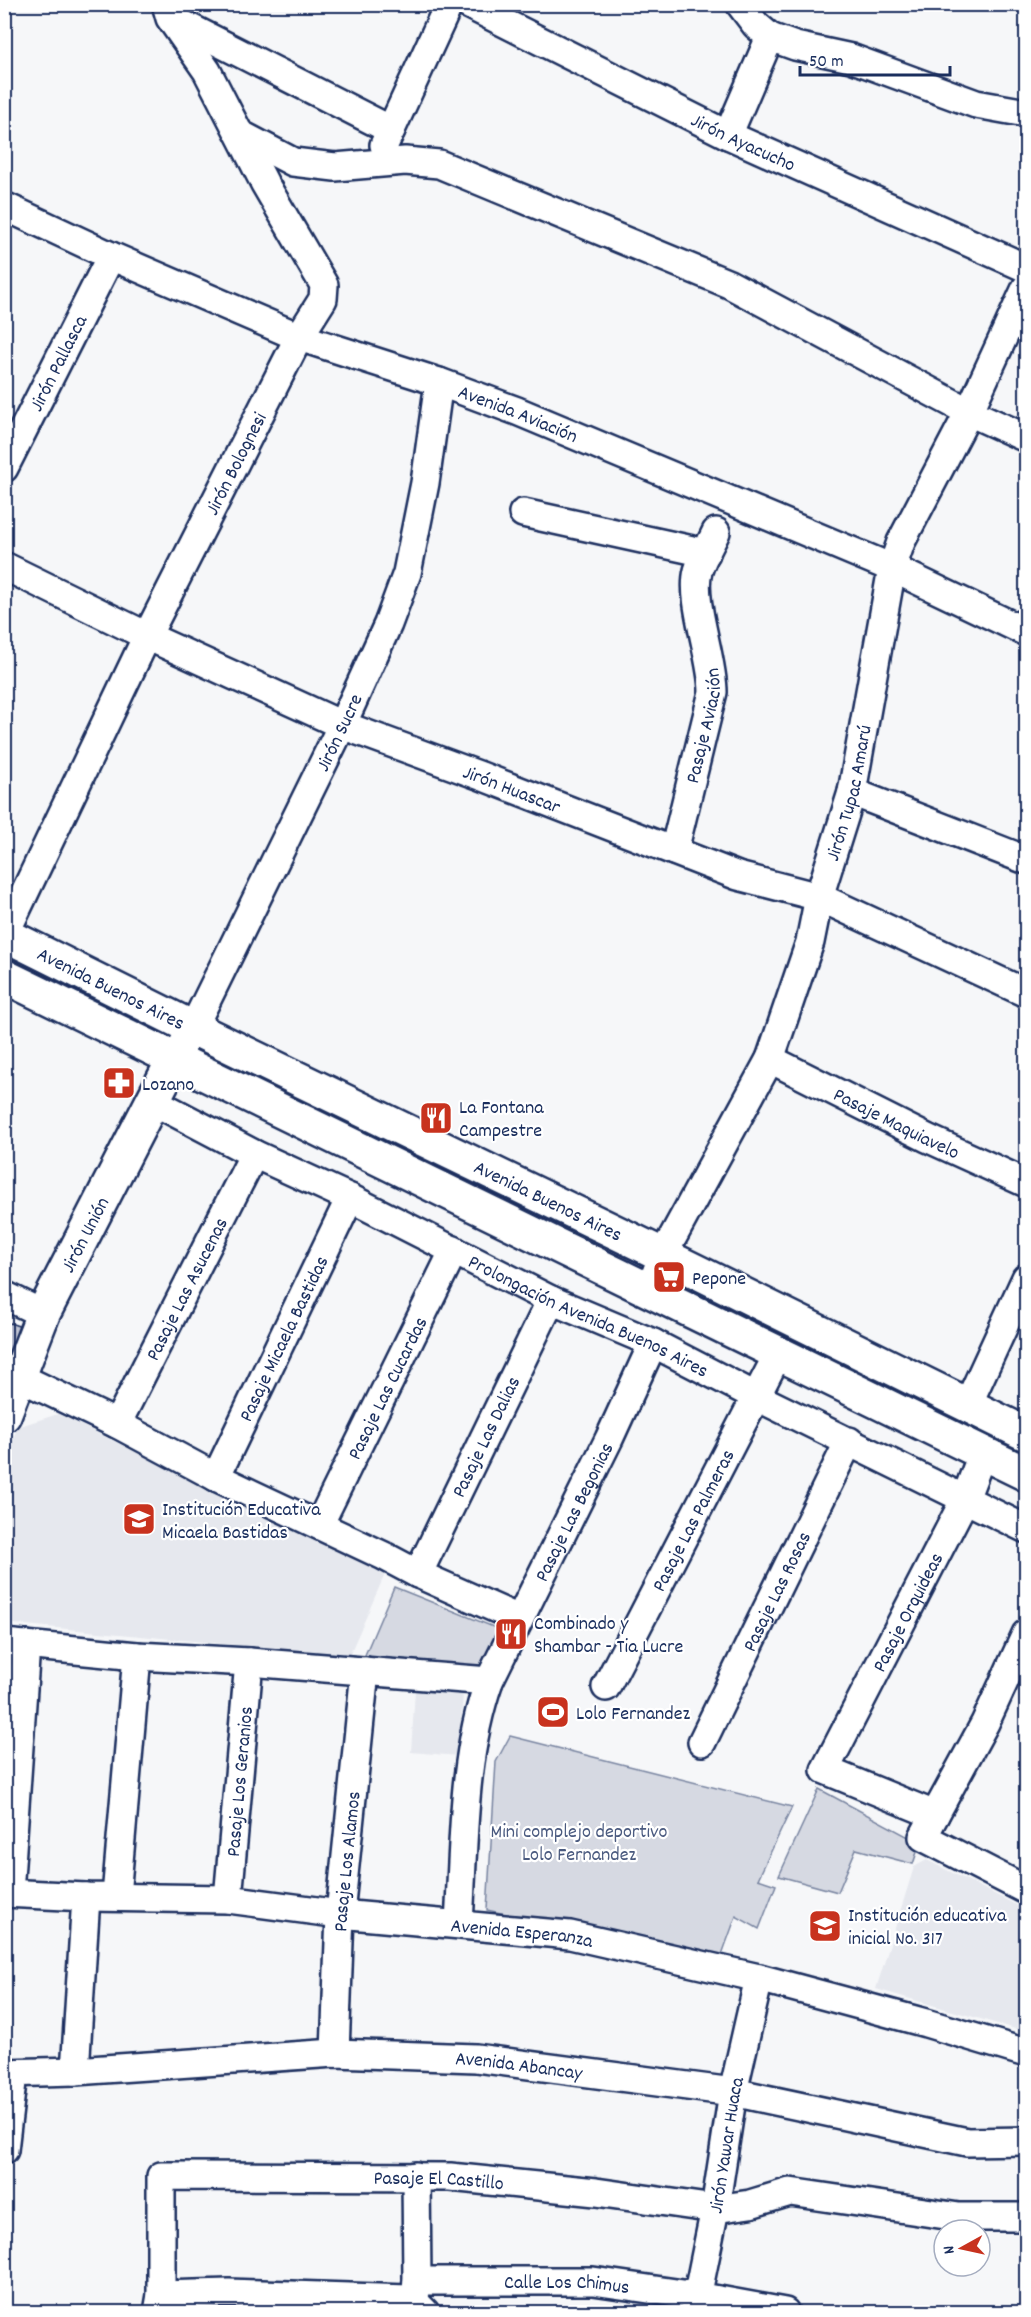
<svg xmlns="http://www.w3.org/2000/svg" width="1031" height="2317" font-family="Dekko,sans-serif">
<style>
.built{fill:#e6e8ee}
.green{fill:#d6d9e2;stroke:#7884a0;stroke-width:1.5}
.building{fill:#c0c4d3;stroke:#1b2f5e;stroke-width:1.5}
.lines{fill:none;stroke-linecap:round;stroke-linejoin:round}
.minor-casing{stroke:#1b2f5e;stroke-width:32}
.major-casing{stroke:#1b2f5e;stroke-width:38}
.minor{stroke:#fff;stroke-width:27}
.major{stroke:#fff;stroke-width:33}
.labels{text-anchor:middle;stroke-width:4.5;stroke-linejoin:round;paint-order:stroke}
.street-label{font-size:20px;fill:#1b2f5e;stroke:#fff}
.poi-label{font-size:20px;fill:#1b2f5e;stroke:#fff;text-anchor:start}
.park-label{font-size:20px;fill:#4a5a7f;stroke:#fff}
</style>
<rect width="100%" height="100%" fill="#f6f7f9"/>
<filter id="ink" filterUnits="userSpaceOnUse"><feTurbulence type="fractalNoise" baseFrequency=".0167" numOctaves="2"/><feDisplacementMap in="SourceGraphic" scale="12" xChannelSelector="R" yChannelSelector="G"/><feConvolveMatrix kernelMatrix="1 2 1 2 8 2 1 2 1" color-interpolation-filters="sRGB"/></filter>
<g filter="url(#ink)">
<path class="built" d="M58,1414L385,1574L349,1656L5,1623V1464L17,1427Z
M415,1690L463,1693L459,1756L411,1752Z
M927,1860L1026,1910V2032L876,1989L914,1867Z"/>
<path class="green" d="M969,5H1026V12Z
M394,1587L511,1634L489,1667L362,1662Z
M510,1736L792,1807L758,1879L776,1885L759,1929L736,1916L720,1960L487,1910L496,1762Z
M819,1789L920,1843L913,1864L856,1849L838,1892L779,1876Z"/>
<path class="building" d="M4,1139L11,1142L4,1156Z
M4,1321L30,1330L4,1369Z"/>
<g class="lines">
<g class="minor-casing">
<g id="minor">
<path id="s1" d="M467,4L728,135L1026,268"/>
<path d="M740,4L756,25L770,37L795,46L851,58L976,104L1026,113"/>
<path d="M173,19L391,130"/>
<path d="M240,134L293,162L335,167L405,161L439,164L729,284L969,412L1026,438"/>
<path d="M728,135L770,37"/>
<path d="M384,145L449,4"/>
<path id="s2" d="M4,206L111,256L299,337L439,382L517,411L892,568L1026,632"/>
<path id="s3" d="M4,468L111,256"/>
<path d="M523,513L706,553"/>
<path id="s4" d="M4,566L147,636L342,725L481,776L738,876L819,897L1026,993"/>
<path d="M852,792L1026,860"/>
<path id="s5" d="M674,851L713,692C713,658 690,600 698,571C702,558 710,545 716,532"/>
<path id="s6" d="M5,934L147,636L299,337L323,299L324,285L265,184L207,71L170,18L166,4"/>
<path id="s7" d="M174,1059L193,1028L342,725L388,624L407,573L425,483L439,382"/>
<path id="s8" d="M770,1059L927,1138L1026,1183"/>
<path id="s9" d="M151,1100L254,1154L350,1198L551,1300L653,1343L757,1397L1026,1529"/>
<path id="s10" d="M649,1291L663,1255L770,1059L810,942L819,897L852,792L892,568L901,542L969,412L1026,288"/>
<path d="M4,1295L43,1314"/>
<path d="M19,1377L117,1424L216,1477L384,1556L418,1574L519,1619"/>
<path d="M968,1404L1026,1278"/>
<path id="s11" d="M117,1424L254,1154"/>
<path id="s12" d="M216,1477L350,1198"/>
<path id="s13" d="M319,1525L454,1250"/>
<path id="s14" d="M418,1574L551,1300"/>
<path d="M1026,1634L985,1723L923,1837L1026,1890"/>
<path d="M4,1643L137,1656L249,1662L489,1681"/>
<path id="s15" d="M606,1687L778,1354"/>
<path id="s16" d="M702,1742L849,1441"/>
<path id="s17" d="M935,1815L825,1770L965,1499L983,1452"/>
<path id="s18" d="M4,1893L86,1897L228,1899L340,1914L570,1935L759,1978L926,2023L1026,2053"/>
<path d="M9,1893L26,1645"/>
<path d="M116,1896L137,1656"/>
<path id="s19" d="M228,1899L249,1662"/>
<path id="s20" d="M459,1923C464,1842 462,1758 489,1681L609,1439L653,1343"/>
<path id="s21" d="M335,2053L340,1914L365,1671"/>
<path d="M75,2071L86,1897"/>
<path id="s22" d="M4,2073L75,2071L335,2053L476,2058L733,2092L967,2142L1026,2141"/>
<path d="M4,2150L13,2074"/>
<path id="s23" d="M417,2281H593L697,2296L785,2312"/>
<path d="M161,2295L229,2293L408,2299L415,2302L425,2312"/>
<path d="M415,2298L417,2281L416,2176"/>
<path id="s24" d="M158,2312L161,2295V2176L450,2177L596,2192L715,2209L750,2204L790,2192L959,2217H1026"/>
<path id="s25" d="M694,2312L715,2209L733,2092L759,1978"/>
</g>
</g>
<g class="major-casing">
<g id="major">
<path id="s26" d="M4,934L193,1028L663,1255L1026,1434"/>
<path d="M4,976L1026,1474"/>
<path id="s27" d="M4,1415L43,1314L174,1059"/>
</g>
</g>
<use href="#minor" class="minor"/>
<use href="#major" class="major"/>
</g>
</g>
<defs>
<g id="pharmacy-square" transform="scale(1.725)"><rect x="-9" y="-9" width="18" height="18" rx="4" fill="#c8321e" stroke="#fff"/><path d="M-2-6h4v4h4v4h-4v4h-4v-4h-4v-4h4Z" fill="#fff"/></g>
<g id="restaurant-square" transform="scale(1.725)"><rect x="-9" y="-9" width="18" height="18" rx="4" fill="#c8321e" stroke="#fff"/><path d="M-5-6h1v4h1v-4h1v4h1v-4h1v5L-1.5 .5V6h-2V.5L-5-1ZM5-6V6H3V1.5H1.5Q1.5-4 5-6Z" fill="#fff"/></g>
<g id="supermarket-square" transform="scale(1.725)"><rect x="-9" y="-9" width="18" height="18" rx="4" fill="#c8321e" stroke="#fff"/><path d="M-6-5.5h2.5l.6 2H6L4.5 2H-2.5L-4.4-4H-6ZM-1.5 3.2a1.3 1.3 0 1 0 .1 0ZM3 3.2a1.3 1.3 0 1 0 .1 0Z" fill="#fff"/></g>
<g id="school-square" transform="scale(1.725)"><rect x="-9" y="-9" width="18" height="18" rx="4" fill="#c8321e" stroke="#fff"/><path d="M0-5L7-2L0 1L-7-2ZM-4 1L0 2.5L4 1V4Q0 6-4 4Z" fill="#fff"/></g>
<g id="stadium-square" transform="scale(1.725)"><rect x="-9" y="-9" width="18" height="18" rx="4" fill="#c8321e" stroke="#fff"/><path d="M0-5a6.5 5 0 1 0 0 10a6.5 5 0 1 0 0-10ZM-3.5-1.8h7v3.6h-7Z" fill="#fff"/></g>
</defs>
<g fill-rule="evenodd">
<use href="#pharmacy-square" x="119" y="1083"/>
<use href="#restaurant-square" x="436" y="1118"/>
<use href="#supermarket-square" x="669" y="1277"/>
<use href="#school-square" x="139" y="1519"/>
<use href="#restaurant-square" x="511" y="1634"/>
<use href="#stadium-square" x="553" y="1712"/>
<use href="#school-square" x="825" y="1926"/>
</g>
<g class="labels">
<g class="street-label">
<text dy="7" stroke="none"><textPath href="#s1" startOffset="309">Jirón Ayacucho</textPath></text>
<text dy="7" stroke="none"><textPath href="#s3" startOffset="118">Jirón Pallasca</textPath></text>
<text dy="7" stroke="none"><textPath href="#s2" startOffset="555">Avenida Aviación</textPath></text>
<text dy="7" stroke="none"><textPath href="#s6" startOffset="524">Jirón Bolognesi</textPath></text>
<text dy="7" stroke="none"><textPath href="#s5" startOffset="129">Pasaje Aviación</textPath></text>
<text dy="7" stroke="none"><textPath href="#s7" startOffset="366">Jirón Sucre</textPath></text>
<text dy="7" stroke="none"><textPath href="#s4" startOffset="555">Jirón Huascar</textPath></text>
<text dy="7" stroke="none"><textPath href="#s10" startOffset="540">Jirón Tupac Amarú</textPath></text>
<text dy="7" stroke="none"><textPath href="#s26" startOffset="120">Avenida Buenos Aires</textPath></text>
<text dy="7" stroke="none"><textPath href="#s8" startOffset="142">Pasaje Maquiavelo</textPath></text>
<text dy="7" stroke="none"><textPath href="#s26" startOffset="606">Avenida Buenos Aires</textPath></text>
<text dy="7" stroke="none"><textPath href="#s27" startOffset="198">Jirón Unión</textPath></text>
<text dy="7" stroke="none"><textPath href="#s11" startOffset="152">Pasaje Las Asucenas</textPath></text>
<text dy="7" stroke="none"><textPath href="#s9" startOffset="488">Prolongación Avenida Buenos Aires</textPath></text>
<text dy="7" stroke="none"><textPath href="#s12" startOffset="154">Pasaje Micaela Bastidas</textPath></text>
<text dy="7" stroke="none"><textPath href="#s13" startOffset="153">Pasaje Las Cucardas</textPath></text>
<text dy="7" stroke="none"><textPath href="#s14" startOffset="153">Pasaje Las Dalias</textPath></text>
<text dy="7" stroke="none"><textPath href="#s20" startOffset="434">Pasaje Las Begonias</textPath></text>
<text dy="7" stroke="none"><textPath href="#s15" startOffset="188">Pasaje Las Palmeras</textPath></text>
<text dy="7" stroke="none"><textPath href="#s16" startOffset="168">Pasaje Las Rosas</textPath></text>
<text dy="7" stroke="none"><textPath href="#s17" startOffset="297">Pasaje Orquideas</textPath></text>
<text dy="7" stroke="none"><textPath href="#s19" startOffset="118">Pasaje Los Geranios</textPath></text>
<text dy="7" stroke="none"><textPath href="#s21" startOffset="192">Pasaje Los Alamos</textPath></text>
<text dy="7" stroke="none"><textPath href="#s18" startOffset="520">Avenida Esperanza</textPath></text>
<text dy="7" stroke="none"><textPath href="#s22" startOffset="516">Avenida Abancay</textPath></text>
<text dy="7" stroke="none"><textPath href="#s25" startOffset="170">Jirón Yawar Huaca</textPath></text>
<text dy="7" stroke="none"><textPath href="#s24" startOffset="414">Pasaje El Castillo</textPath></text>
<text dy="7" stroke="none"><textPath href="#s23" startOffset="150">Calle Los Chimus</textPath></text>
</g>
<g class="poi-label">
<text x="142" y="1090">Lozano</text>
<text x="459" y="1113">La Fontana<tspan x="459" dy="23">Campestre</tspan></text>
<text x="692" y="1284">Pepone</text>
<text x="162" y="1515">Institución Educativa<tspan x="162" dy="23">Micaela Bastidas</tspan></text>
<text x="534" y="1629">Combinado y<tspan x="534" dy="23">Shambar - Tia Lucre</tspan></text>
<text x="576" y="1719">Lolo Fernandez</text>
<text x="848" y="1921">Institución educativa<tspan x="848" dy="23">inicial No. 317</tspan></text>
</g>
<g class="park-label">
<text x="579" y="1837">Mini complejo deportivo<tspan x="579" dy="23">Lolo Fernandez</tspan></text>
</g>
</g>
<rect width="1031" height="2317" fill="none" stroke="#fff" stroke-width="24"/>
<rect x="12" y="12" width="1007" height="2293" fill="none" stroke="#1b2f5e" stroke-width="2" filter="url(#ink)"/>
<g transform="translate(962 2248) rotate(262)"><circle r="28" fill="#ffffff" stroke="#a4acbf" stroke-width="1.5"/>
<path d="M0-4.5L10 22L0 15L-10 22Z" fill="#c8321e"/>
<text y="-9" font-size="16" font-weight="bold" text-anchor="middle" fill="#1b2f5e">N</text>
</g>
<path d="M800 66v9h150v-9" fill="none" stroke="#1b2f5e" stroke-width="3"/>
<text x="809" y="66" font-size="18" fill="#1b2f5e" stroke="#ffffff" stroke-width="4.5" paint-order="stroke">50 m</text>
</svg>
